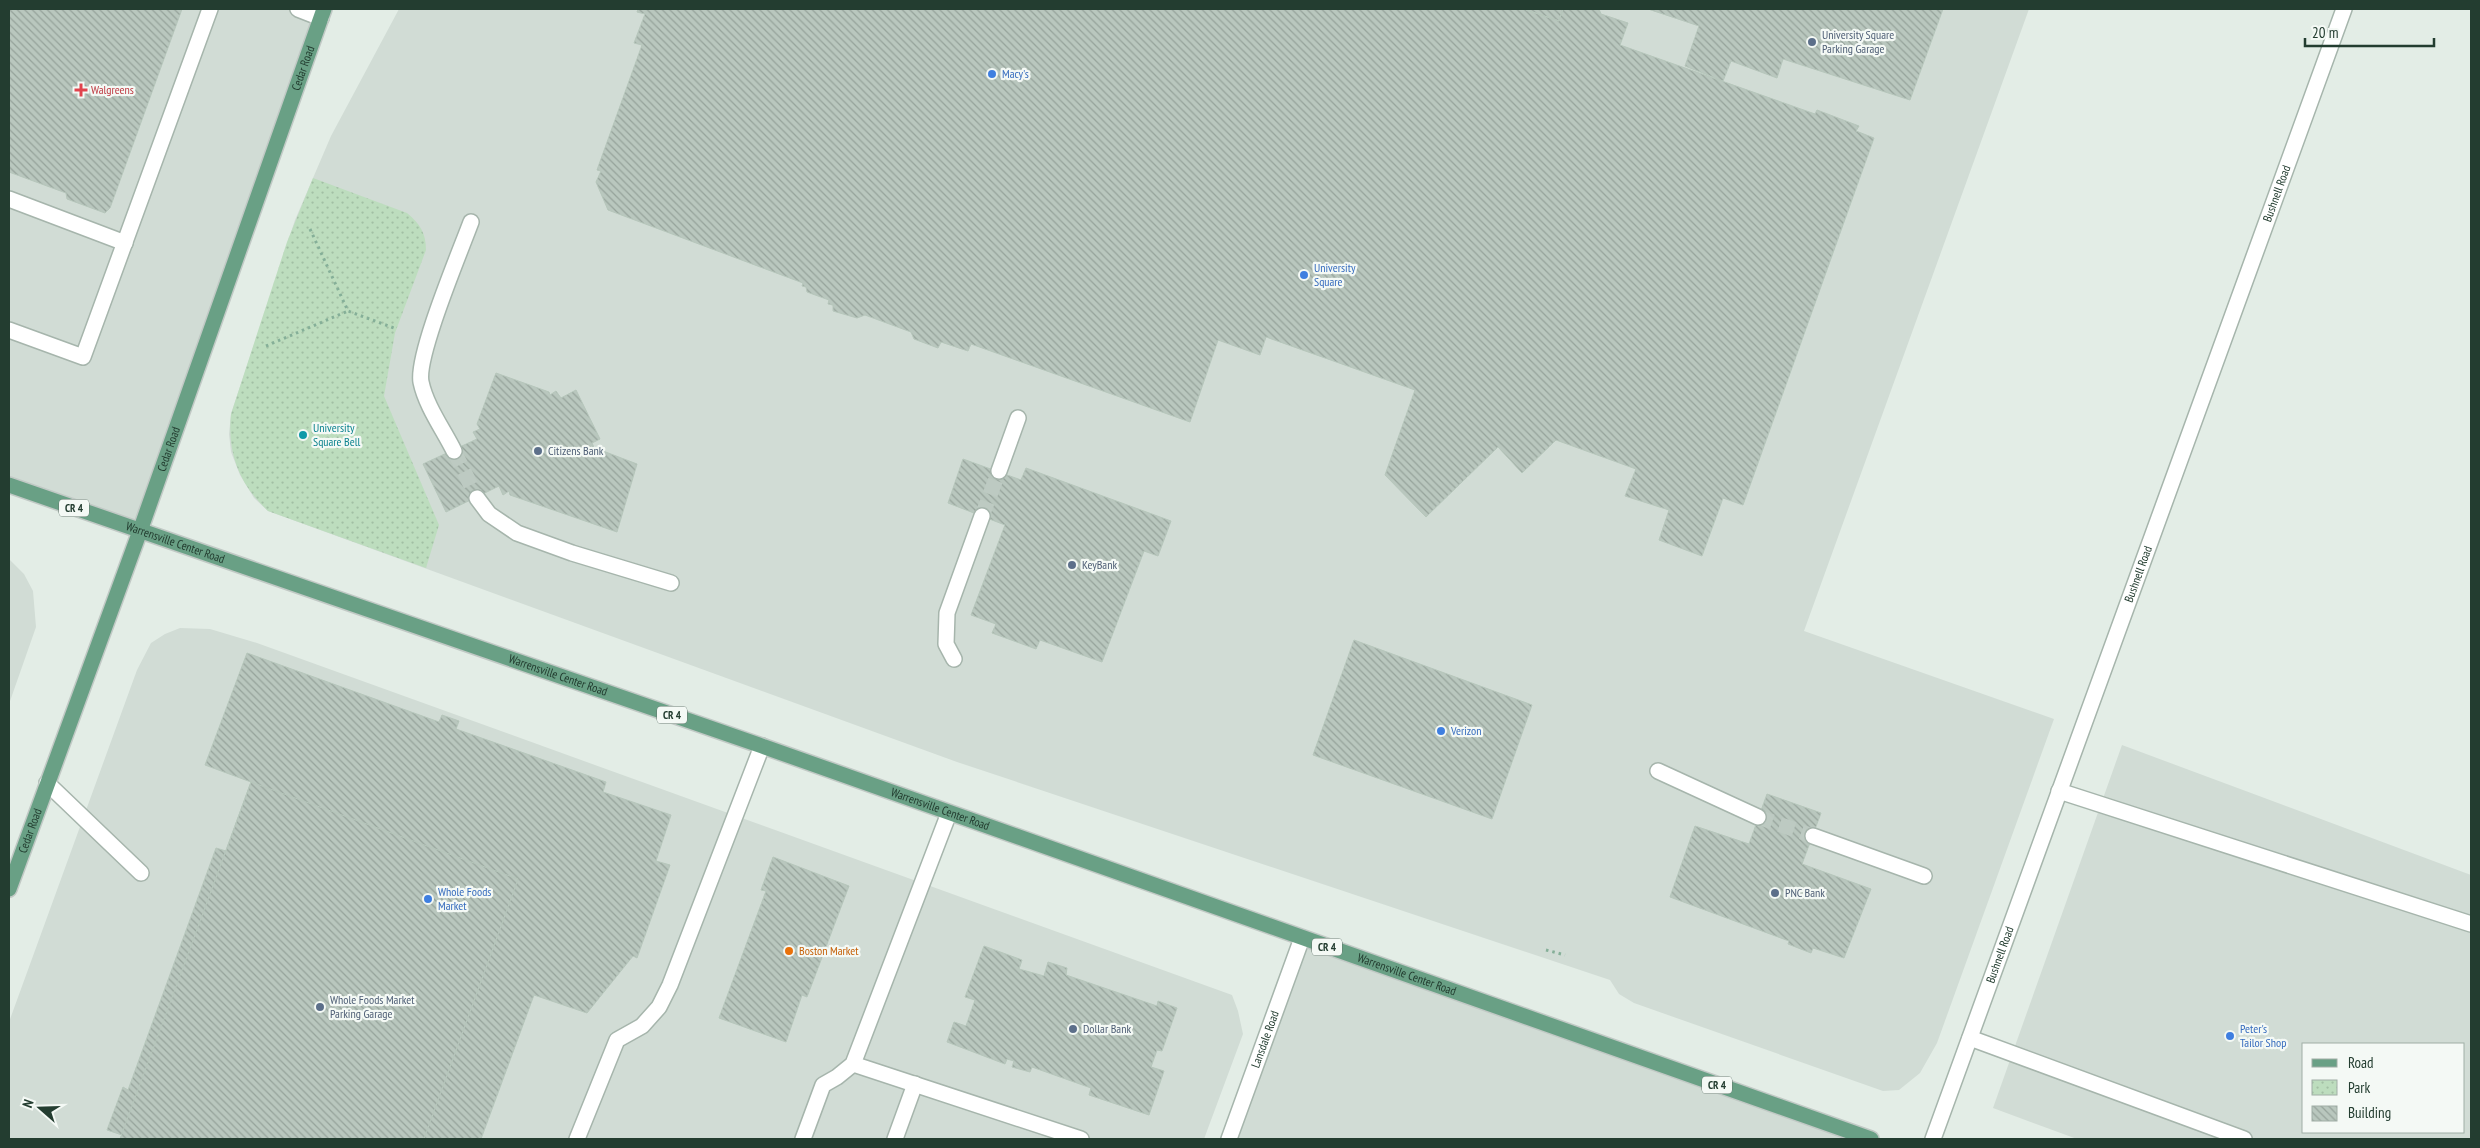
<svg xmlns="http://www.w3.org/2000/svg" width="2480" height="1148" font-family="'PT Sans Narrow',sans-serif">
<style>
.built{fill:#d1dcd5;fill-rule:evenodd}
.park{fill:url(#park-dots)}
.building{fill:url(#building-back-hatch);stroke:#b6c6bb}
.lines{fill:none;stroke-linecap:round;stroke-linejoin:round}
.minor-tunnel{stroke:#bdcac2;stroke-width:15;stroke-dasharray:15 8;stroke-linecap:butt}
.minor-casing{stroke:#a6b5ac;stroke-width:18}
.major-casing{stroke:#c1c9c5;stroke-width:18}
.path{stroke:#85af98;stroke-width:3;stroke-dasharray:2.5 4;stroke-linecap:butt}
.minor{stroke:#fff;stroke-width:15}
.major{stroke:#69a085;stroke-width:15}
.service-dot{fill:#5c6f8a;stroke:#f4f9f5;stroke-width:2}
.shop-dot{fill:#3f7fe0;stroke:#f4f9f5;stroke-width:2}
.health-dot{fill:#e0444e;stroke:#f4f9f5;stroke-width:2}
.culture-dot{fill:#0f9aa8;stroke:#f4f9f5;stroke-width:2}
.food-dot{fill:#e8710a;stroke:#f4f9f5;stroke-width:2}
.labels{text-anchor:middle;stroke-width:4.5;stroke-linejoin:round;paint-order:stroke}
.shield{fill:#f4f9f5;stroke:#62756b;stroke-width:1}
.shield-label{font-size:11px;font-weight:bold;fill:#233d30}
.service-label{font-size:12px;fill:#4e5e75;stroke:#f4f9f5;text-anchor:start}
.street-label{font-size:12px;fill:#233d30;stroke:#f4f9f5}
.shop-label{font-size:12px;fill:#366cbe;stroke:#f4f9f5;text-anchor:start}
.health-label{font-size:12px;fill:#be3a42;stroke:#f4f9f5;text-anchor:start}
.culture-label{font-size:12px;fill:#0d838f;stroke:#f4f9f5;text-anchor:start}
.food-label{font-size:12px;fill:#c56008;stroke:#f4f9f5;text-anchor:start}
</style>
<defs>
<pattern id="park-dots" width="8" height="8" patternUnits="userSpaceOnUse" patternTransform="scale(1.25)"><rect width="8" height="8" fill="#bdddbe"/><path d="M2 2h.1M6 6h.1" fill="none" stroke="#a2bfa4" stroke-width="1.8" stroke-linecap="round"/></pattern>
<pattern id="building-back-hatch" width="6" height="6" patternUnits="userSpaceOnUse" patternTransform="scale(1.25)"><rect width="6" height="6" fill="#b9c7be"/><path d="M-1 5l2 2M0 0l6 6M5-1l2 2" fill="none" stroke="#96a39b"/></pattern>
</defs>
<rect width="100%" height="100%" fill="#e3ede6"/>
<path class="built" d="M9,9H324L140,531L9,485Z
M399,9H2029L1804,631L2054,719L1937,1043L1920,1073L1899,1090L1883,1091L1634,1003L1619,994L1610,980L957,762L268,511L254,498L240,475L231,452L229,434L231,414L295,220L331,136Z
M9,559L24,574L33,591L36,627L9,704Z
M180,628L210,629L257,643L1232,995L1238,1011L1243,1034L1204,1139H9V1022L137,670L151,643L165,634Z
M2122,745L2471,875V1139H2077L1993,1108ZM2304,1044H2464V1132H2304Z
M1302,938L1861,1139H1229Z"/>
<path class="park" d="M313,178L407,213C420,224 426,233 426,250L395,333L384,396L439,525L426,568L268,511C239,484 227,453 231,414L287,242Z"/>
<path class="building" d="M9,9H182L110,208L105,213L67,199L66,193L9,172Z
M638,9H1524L1559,21L1563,9H1599L1601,14L1628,23L1620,45L1815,114L1817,110L1859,126L1856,131L1874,138L1743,505L1723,498L1702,556L1659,540L1669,510L1625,496L1636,469L1556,440L1522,473L1498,447L1426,517L1385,475L1415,390L1266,337L1260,355L1218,340L1190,422L971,344L968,351L941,342L938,348L914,339L911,332L865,315L857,318L833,311V305L828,304L829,300L807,292L806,287L802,286L803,283L608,210L596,182L601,171L597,170L642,45L634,43L645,14L637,12Z
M1524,9H1563L1559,21Z
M1648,9H1943L1910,100L1783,59L1777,78L1731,61L1723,81L1685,66L1699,26Z
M496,373L549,392L550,395L556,391L561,398L576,390L600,439L592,443L597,454L603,451L637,464L617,532L510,495L509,491L503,495L499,486L446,512L423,464L477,439L473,432L480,429L477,424Z
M963,459L1021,480L1026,468L1171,521L1158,556L1144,551L1102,662L1040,640L1036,649L992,633L996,624L971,615L1005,525L948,503Z
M1354,640L1532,705L1492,819L1313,755Z
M247,653L439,722L442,715L459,721L456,729L606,782L603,792L671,815L656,861L670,865L637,958L633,956L587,1013L534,995L481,1139H120L122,1135L107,1130L123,1087L128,1090L216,848L226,851L251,782L205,765Z
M251,782L518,879L424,1139H120Z
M1767,794L1821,813L1802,864L1871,889L1844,958L1813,948L1811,953L1788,944L1789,941L1670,897L1695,826L1749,844Z
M773,857L849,886L807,997L802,995L786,1042L719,1018L766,891L761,890Z
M984,946L1022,960L1019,969L1044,976L1048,962L1067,968L1066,975L1157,1006L1158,1001L1177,1008L1162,1051L1157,1050L1151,1067L1164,1071L1149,1115L1089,1095L1091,1088L1032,1067L1030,1072L1012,1067L1014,1061L1007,1059L1005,1064L947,1042L954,1022L966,1026L975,1000L965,997Z"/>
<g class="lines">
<path class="minor-tunnel" d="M454,451L477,498
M982,516L999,471
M1758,817L1813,836"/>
<g class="minor-casing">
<g id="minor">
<path d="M298,9L321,18"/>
<path d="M9,199L125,243"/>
<path d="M9,330L83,357L210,9"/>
<path d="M454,451C443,429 426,406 421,382C416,356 460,252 471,222"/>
<path d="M999,471L1018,418"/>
<path d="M477,498L489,514L517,533L572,553L671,583"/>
<path d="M954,659L946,644L947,613L982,516"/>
<path d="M1658,771L1758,817"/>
<path d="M47,783L141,873"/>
<path d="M2059,791L2471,924"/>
<path d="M1813,836L1924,876"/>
<path d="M1970,1038L2244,1139"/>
<path d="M853,1064L1081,1139"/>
<path d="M577,1139L617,1040L642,1026L659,1007L670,985L762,746"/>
<path d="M803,1139L823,1085L837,1077L853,1064L949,813"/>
<path d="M895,1139L915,1084"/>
<path id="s1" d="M1229,1139L1302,938"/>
<path id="s2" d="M1933,1139L2344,9"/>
</g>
</g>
<g class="major-casing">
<g id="major">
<path id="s3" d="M9,485L762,746L1871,1139"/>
<path id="s4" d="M9,889L140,531L324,9"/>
</g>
</g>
<path class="path" d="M310,229L348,311L394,328
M266,346L348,311
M1546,950L1565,955"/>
<use href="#minor" class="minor"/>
<use href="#major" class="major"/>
</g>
<g class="service-dot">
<circle cx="1812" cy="42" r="5"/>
<circle cx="538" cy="451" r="5"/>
<circle cx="1072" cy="565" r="5"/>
<circle cx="1775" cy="893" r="5"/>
<circle cx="320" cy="1007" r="5"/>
<circle cx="1073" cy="1029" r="5"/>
</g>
<g class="shop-dot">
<circle cx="992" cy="74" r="5"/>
<circle cx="1304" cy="275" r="5"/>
<circle cx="1441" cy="731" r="5"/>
<circle cx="428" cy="899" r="5"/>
<circle cx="2230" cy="1036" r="5"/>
</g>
<path class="health-dot" d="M78.5 82.5h5v5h5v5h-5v5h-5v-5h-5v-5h5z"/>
<circle class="culture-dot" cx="303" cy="435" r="5"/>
<circle class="food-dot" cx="789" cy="951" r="5"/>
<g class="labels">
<g class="shield">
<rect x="59" y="499.5" width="30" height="17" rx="4"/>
<rect x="657" y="706.5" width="30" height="17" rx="4"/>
<rect x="1312" y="938.5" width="30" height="17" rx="4"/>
<rect x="1702" y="1076.5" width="30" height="17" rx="4"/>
</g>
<g class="shield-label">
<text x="74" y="512">CR 4</text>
<text x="672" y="719">CR 4</text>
<text x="1327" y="951">CR 4</text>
<text x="1717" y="1089">CR 4</text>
</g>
<g class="service-label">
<text x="1822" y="39">University Square<tspan x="1822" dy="14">Parking Garage</tspan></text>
<text x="548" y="455">Citizens Bank</text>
<text x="1082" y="569">KeyBank</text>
<text x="1785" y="897">PNC Bank</text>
<text x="330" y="1004">Whole Foods Market<tspan x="330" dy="14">Parking Garage</tspan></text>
<text x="1083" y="1033">Dollar Bank</text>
</g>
<g class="street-label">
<text dy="4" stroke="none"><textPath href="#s4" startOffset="872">Cedar Road</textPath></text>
<text dy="4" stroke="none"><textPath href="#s2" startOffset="1006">Bushnell Road</textPath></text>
<text dy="4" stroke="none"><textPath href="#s4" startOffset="468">Cedar Road</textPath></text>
<text dy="4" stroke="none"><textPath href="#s3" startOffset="176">Warrensville Center Road</textPath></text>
<text dy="4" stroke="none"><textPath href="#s2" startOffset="601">Bushnell Road</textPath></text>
<text dy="4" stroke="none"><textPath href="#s3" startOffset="581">Warrensville Center Road</textPath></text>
<text dy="4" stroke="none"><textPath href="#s3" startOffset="986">Warrensville Center Road</textPath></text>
<text dy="4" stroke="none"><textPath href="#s4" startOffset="62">Cedar Road</textPath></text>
<text dy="4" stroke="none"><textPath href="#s2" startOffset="196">Bushnell Road</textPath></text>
<text dy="4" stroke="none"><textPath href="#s3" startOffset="1481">Warrensville Center Road</textPath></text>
<text dy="4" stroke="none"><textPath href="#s1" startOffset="106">Lansdale Road</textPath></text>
</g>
<g class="shop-label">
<text x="1002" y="78">Macy's</text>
<text x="1314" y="272">University<tspan x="1314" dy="14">Square</tspan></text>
<text x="1451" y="735">Verizon</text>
<text x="438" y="896">Whole Foods<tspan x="438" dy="14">Market</tspan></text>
<text x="2240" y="1033">Peter's<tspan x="2240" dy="14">Tailor Shop</tspan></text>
</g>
<g class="health-label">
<text x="91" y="94">Walgreens</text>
</g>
<g class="culture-label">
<text x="313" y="432">University<tspan x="313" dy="14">Square Bell</tspan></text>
</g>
<g class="food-label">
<text x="799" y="955">Boston Market</text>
</g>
</g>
<rect width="2480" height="1148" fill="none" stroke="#233d30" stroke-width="20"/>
<rect x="2302" y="1043" width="162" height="90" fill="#f4f9f5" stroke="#a0aea6"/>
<rect x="2312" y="1059" width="25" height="8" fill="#69a085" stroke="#a0aea6"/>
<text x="2348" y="1068" font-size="15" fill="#233d30">Road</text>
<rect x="2312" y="1080" width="25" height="15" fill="url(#park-dots)" stroke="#a0aea6"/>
<text x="2348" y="1093" font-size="15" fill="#233d30">Park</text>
<rect x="2312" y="1106" width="25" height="15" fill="url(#building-back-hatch)" stroke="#a0aea6"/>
<text x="2348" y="1118" font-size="15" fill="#233d30">Building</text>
<g transform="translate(40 1108) rotate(290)" stroke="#f4f9f5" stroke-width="4" paint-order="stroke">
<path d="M0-4L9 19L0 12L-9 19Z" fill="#233d30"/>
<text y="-8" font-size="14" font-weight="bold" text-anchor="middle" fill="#233d30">N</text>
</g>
<path d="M2305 38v8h129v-8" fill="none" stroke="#233d30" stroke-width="2.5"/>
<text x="2312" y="38" font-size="15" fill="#233d30" stroke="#f4f9f5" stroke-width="4" paint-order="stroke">20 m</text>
</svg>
